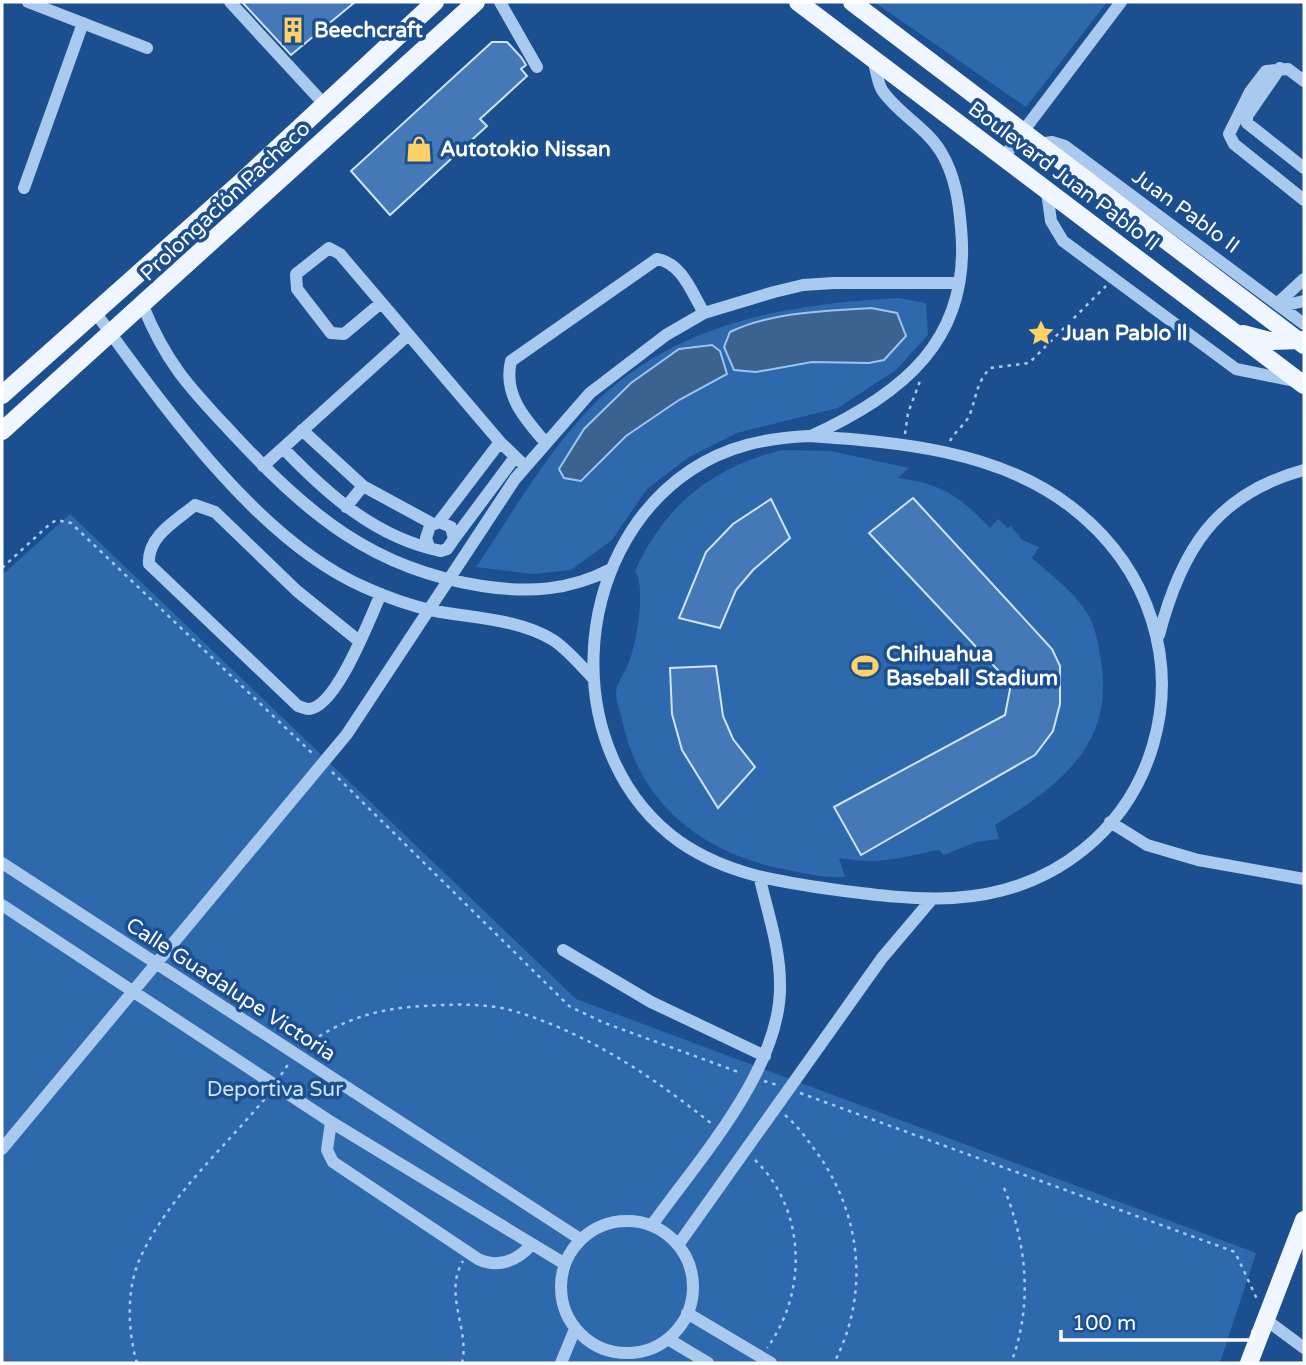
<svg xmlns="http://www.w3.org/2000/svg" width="1306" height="1365" font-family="'Varela Round',sans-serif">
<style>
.green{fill:#2e69ad}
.water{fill:#3c6290;stroke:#9cc4f0;stroke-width:2}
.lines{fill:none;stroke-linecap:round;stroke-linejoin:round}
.canal{stroke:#3c6290;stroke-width:14}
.building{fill:#4478b7;stroke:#cfe3fa;stroke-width:2}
.path{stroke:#a9c9ee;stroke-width:2.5;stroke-dasharray:3.5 5;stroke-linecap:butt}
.minor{stroke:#a9c9ee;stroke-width:12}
.major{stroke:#f0f6ff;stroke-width:18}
.labels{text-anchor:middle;stroke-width:7;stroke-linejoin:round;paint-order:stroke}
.poi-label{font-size:21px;font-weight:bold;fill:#fff;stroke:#1b4f8f;text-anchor:start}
.street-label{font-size:21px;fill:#fff;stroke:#1b4f8f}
.park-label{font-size:21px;fill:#cfe3fa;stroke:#1b4f8f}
</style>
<rect width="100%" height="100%" fill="#1b4f8f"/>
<path class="green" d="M874,2H1107L1026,107Z
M899,298L926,303L928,335L896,370L838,408L737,433L689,457L647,489L612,540L571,570L533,574L476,567C509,518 540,464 580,419C662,325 781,304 899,298Z
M782,450L830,451L909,468L898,478C942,484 960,496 990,528L998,519L1008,528L1011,526L1022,540L1039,547L1032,558C1051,575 1076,593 1089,616C1096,629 1100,652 1102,668C1112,747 1056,788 995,825L999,839L976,842L944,855L939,850C896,858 884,865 839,858L845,877C825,878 807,874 787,870C704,854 639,805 622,719C620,711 616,701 616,693C616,684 627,669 630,659C637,641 646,586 635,571C665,505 712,467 782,450Z
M70,514L576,999L1256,1253L1220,1363H2V575Z"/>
<path class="water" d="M871,308L897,313L906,336L884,360L869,363L812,362L756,372L734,370L724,347L730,332C771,312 826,311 871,308Z
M712,345L720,351L727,374L679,400L626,436L581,481L564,478L559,469L584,429L631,383L679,349Z"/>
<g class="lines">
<path class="canal" d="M2,1360L5,1363"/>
</g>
<path class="building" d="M242,2H355L291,55Z
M492,42H507L521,57L526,65L521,69L527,76L480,119L487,126L390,215L351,171Z
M913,498L1052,649L1060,666V704L1053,731L1035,755L861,855L834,807L1005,715L1011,684L869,533Z
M771,499L790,538L753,570L736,590L720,628L679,618L706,552L733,524Z
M716,666L723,716L733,739L755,767L718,808L682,750L672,714L670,668Z"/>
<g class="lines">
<path class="path" d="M905,434L908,413L920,381
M950,441C955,431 967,423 970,414C977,395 976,384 990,368L1029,363L1106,286
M2,568L51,523L57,520L71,523L314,755
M332,772L569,1006L602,1022L741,1073
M305,1046C341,1019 380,1008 424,1006C453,1004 486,1003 514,1011C588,1033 653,1077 712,1124
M281,1075L289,1063
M764,1081L777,1085
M800,1093L1235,1252L1257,1299
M785,1115C799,1127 809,1142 820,1157C862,1219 869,1296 834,1363
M755,1160C806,1209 808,1292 767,1348
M1004,1188C1027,1245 1033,1305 1011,1363
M137,1363C127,1329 126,1286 142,1254C171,1194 226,1146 268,1095
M462,1363C470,1329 443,1294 463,1261"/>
<path class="minor" d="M28,2L147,48
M230,2L324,104
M500,2L537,67
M1280,68L1247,116V123L1304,168
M1304,81L1288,69L1266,71L1250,92L1229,134L1234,144L1304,200
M1039,144L1052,142L1065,146L1304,324
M1003,158L1121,2
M24,188L83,23
M1047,192L1051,221L1063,241L1236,369L1295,381
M381,303L344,334L331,333L297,289L296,274L329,248L340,254L500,442L525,466
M1278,303L1304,279
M143,306C167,365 191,389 234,435C308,514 372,569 482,586C528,593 569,591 611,569
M1282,306L1304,301
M95,312C163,405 257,540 364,587C386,597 411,606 435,611C473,618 519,619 553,640C567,649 580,665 592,677
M302,430L363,486L433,524
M809,436C897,442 997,450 1070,506C1237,634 1163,886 953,898C914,900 875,895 837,890C781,882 728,875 680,842C558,755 568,552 691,470C727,446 766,438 809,436Z
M811,436C902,394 972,340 961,228C959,202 955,175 941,152C926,127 897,113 882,90C877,82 876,68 873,59
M545,442C524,418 503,394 511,361L657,259C682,263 692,293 704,313
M283,448C327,494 376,538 441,551L447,549L454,539L451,527L439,522L430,526L426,538L429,547
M263,466L408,335
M346,507L363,486
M439,522L500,442
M454,539L515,457
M1159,635C1181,551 1215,494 1304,470
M359,641L297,591L215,512L195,505C176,521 147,536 149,564L298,706C302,707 305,709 309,709C337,707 370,617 381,594
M1110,822L1147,845L1198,860L1304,879
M2,863L580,1239
M2,905L331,1122L565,1264
M563,950L651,1002L765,1056
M331,1122L327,1150L333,1162L478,1259C499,1269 518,1260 532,1244
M2,1149L347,734L515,479L590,393L666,335L704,313L774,292L803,285L834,283H959
M561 1287a66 66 0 1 1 132 0a66 66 0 1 1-132 0Z
M652,1225C699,1159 782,1068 780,984C780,948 768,914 760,879
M678,1245L882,958L932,899
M687,1313L771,1363
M1265,1319L1304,1348
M668,1339L708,1363
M561,1363L575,1329"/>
<path class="major" d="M798,2L1304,385
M852,2L1304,345
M1243,334L1270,341L1301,340
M2,395L238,185L435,2
M2,431L476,2
M1249,1363L1304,1220"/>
</g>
<defs>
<g id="building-bare" transform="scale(2.1)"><path d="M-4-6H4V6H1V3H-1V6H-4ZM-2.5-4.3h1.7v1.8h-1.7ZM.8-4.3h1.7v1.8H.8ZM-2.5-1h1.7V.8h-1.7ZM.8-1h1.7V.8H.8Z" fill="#ffd166" stroke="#1b4f8f" stroke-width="2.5" paint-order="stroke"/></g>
<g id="shop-bare" transform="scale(2.1)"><path d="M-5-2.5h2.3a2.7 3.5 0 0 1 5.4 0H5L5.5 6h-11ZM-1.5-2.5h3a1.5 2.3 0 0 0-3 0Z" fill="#ffd166" stroke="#1b4f8f" stroke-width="2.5" paint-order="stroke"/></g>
<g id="sight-bare" transform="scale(2.1)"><path d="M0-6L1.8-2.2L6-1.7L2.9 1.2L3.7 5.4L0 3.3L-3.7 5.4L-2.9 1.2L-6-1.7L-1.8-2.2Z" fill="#ffd166" stroke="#1b4f8f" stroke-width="2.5" paint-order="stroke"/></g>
<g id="stadium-bare" transform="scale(2.1)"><path d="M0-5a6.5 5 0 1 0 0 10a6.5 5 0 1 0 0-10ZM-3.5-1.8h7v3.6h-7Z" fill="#ffd166" stroke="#1b4f8f" stroke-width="2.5" paint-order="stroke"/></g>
</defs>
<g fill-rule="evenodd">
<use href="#building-bare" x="293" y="30"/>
<use href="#shop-bare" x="419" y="149"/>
<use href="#sight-bare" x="1041" y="333"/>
<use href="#stadium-bare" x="865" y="666"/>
</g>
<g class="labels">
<g class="poi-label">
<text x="314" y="37">Beechcraft</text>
<text x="440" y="156">Autotokio Nissan</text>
<text x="1062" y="340">Juan Pablo ll</text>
<text x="886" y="661">Chihuahua<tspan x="886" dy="24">Baseball Stadium</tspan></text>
</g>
<g class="street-label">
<text transform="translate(1064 176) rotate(37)" y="7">Boulevard Juan Pablo II</text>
<text transform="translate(225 201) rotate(-43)" y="7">Prolongación Pacheco</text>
<text transform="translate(1186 211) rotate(36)" y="7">Juan Pablo II</text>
<text transform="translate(231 989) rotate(33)" y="7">Calle Guadalupe Victoria</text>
</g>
<g class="park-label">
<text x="275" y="1096">Deportiva Sur</text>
</g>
</g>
<rect width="1306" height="1365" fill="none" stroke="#ffffff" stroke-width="7"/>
<path d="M1061 1330v10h192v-10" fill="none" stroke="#ffffff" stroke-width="3.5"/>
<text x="1072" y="1330" font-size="21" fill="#ffffff" stroke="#1b4f8f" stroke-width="5" paint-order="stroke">100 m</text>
</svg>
